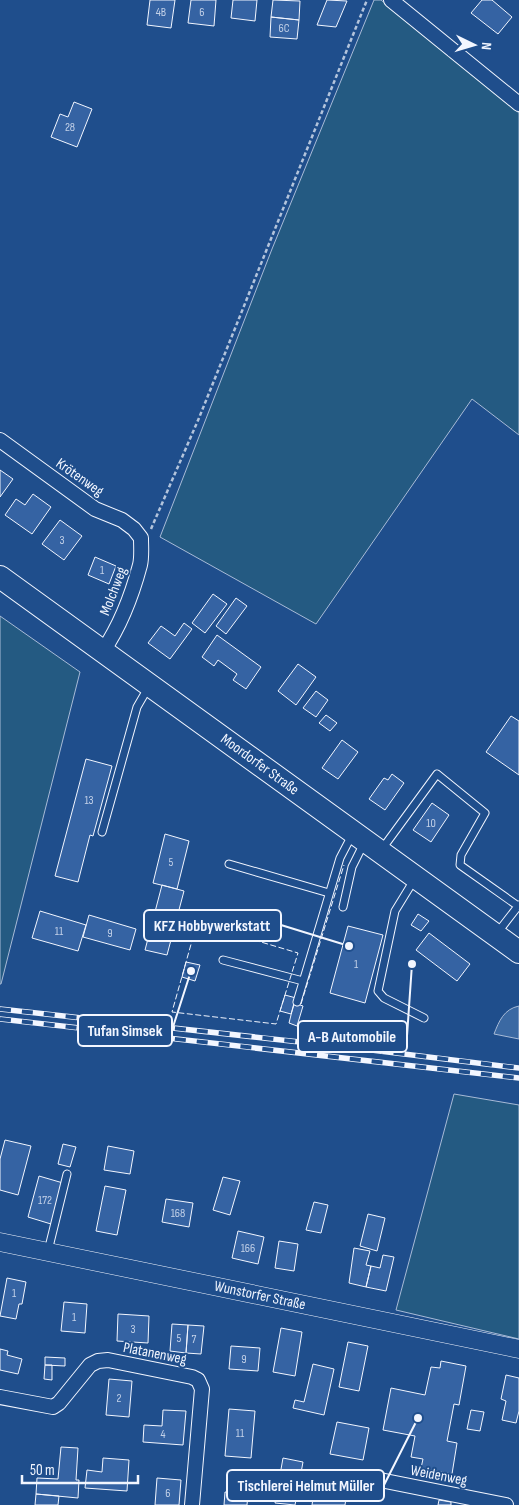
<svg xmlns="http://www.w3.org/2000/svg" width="519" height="1505" font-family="'Sofia Sans Condensed',sans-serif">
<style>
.green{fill:#245a82;stroke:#a8bbd7}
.water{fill:#3b69a3;stroke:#a8bbd7}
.building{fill:#3563a3;stroke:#f2f6ff}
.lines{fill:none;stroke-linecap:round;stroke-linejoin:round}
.service-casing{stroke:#f2f6ff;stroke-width:9}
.minor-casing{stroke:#f2f6ff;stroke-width:16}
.tertiary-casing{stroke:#f2f6ff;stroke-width:19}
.primary-casing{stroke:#f2f6ff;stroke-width:24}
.path{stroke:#b3c4dc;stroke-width:2.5;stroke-dasharray:4 2.5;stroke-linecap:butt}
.service{stroke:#1f4e8c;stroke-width:7}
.minor{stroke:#1f4e8c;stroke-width:14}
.tertiary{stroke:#1f4e8c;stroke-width:18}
.primary{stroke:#1f4e8c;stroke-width:22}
.rail-casing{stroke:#f2f6ff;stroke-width:5.5}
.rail{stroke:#1f4e8c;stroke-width:4;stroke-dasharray:11;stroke-linecap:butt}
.fence{stroke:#f2f6ff;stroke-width:1;stroke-dasharray:6 2.5;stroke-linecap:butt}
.labels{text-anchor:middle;stroke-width:4;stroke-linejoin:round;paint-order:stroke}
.number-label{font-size:12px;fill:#c3d1e8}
.street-label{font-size:15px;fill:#f2f6ff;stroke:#1f4e8c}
.leader{fill:none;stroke:#f2f6ff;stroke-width:2}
.callout-dot{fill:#f2f6ff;stroke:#1f4e8c;stroke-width:2}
.callout{fill:#1f4e8c;stroke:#f2f6ff;stroke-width:2}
.callout-label{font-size:16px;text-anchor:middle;font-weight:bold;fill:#f2f6ff}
</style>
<rect width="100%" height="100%" fill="#1f4e8c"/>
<path class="green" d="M374,0H381L519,113V435L472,399L316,624L160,537L272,249Z
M0,616L80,672L1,984H0Z
M454,1094L519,1105V1339L396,1310Z"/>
<path class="water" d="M519,1006V1039L494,1034C499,1021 504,1009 519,1006Z"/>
<path class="building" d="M150,0H175L171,28L147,25Z
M191,0H216L214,26L188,23Z
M233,0H257L255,21L231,18Z
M273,0L300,1L299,20L271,17Z
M327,0L347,1L336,27L317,25Z
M482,0H492L512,17L498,34L471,13Z
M271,17L299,20L297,39L270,37Z
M74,102L92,109L77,147L51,137L60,114L68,117Z
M0,470L13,479L0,497Z
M33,494L51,507L32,534L5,515L16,499L25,505Z
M60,520L82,536L64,560L42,544Z
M95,557L116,566L109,584L88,575Z
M213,594L227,604L205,633L192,623Z
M236,598L247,606L226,634L216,626Z
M184,623L192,629L170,659L148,643L161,626L175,636Z
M217,635L261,667L246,689L233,680L237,674L218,660L214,666L202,657Z
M298,664L316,677L296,705L278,691Z
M316,691L328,700L316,717L303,708Z
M326,715L337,723L330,731L319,723Z
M511,716L519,721V775L486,752Z
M342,740L358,752L338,779L322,768Z
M86,759L112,766L93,836L90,835L78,882L55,876Z
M392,774L404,783L385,810L369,799L384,778L388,780Z
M432,803L449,815L431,842L413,830Z
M165,834L189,841L177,889L153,883Z
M162,885L184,891L167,955L145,950Z
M40,911L86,925L78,951L32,938Z
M418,914L429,921L421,931L411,925Z
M89,915L136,929L130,950L83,937Z
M348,926L383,935L365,1003L330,993Z
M429,933L470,964L457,981L416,950Z
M186,962L200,965L195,981L182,977Z
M285,995L296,998L291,1014L280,1011Z
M294,1003L303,1006L297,1026L289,1023Z
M5,1140L31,1146L18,1195L0,1190V1159Z
M63,1144L76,1147L70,1167L58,1164Z
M108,1146L134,1151L130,1174L104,1170Z
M39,1176L63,1183L51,1224L28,1217Z
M223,1177L240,1181L230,1215L213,1210Z
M105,1186L126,1190L117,1235L96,1231Z
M166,1199L193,1203L189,1227L162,1222Z
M314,1202L328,1205L321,1233L306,1230Z
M368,1214L385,1218L377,1251L360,1246Z
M238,1231L264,1237L258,1264L232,1258Z
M279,1241L298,1244L294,1271L275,1268Z
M354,1248L370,1251L366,1265L371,1266L366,1287L349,1283Z
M383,1255L394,1257L386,1291L366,1287L371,1266L380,1268Z
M7,1278L26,1282L22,1304H19L16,1319L0,1316Z
M64,1302L87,1304L85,1333L61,1331Z
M118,1314L149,1316L148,1343L117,1341Z
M172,1324L188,1325L186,1353L170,1351Z
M188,1325L204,1326L201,1354L186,1353Z
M281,1328L302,1332L295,1376L273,1372Z
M348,1342L368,1346L359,1391L339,1387Z
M231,1346L260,1348L258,1371L229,1369Z
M0,1349L8,1351L7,1355L22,1359L18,1374L0,1370Z
M45,1357L65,1358V1366L45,1365Z
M441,1361L466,1366L459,1405L454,1404L447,1441L457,1443L452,1474L421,1468L423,1459L411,1457L415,1436L383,1430L391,1388L425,1395L431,1367L440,1368Z
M313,1364L334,1369L324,1415L293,1408L295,1400L304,1402Z
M45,1365H52V1380L44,1379Z
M506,1375L519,1378V1411L516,1423L502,1420L506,1401L501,1399Z
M109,1379L132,1381L129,1417L106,1415Z
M229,1409L255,1411L251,1458L225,1456Z
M163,1410L186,1411L183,1445L143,1442L144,1425L162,1426Z
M471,1410L484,1412L480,1431L467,1429Z
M337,1422L369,1428L363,1460L330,1454Z
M61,1447L78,1448L76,1480H79L78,1498L36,1494L37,1478L58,1479Z
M103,1458L129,1460L127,1491L85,1488L87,1470L102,1472Z
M283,1458L303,1462L295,1505L275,1503Z
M157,1478L181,1480L179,1505H155Z
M225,1492L248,1494L247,1505H224Z
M314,1492L346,1498L345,1505H312Z
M36,1494L59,1496L58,1505H35Z
M439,1500L451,1502V1505H438Z"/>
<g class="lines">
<g class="service-casing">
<path id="service" d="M102,832L137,707L148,688
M382,849L437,774L485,813L461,855L460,865L518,906
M229,864L329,893
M414,880L395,911L378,991L384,998L424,1018
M343,907L352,867L364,843
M498,932L519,905
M223,960L303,981
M297,1002L340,858L352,835
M48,1251L67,1174"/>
</g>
<g class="minor-casing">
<path id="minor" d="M391,0L519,104
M0,440L95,509L122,520L134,529L141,538C141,547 142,557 140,565C132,595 120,626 103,651
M0,1397L53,1407L59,1403L90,1365L98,1361L108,1360L192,1377L198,1380L202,1389L192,1505
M365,1477L506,1505"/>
</g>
<g class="tertiary-casing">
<path id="tertiary" d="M0,1242L519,1349"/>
</g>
<g class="primary-casing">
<path id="primary" d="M0,577L519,952"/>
</g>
<path class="path" d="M151,529L199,418L367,0"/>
<use href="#service" class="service"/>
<use href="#minor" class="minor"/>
<use href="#tertiary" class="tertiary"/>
<use href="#primary" class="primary"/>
<g class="rail-casing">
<path id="rail" d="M0,1009L355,1048L519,1068
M0,1019L519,1078"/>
</g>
<use href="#rail" class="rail"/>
<path class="fence" d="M197,923L298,953L276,1024L172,1012Z
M301,1004L344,865"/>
</g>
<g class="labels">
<g class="number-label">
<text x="161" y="16">4B</text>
<text x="202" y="16">6</text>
<text x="284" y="32">6C</text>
<text x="70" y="131">28</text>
<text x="62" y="544">3</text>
<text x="102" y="574">1</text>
<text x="89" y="804">13</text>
<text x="431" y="827">10</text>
<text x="171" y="866">5</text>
<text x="59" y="935">11</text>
<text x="110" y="937">9</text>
<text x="356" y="968">1</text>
<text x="45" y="1204">172</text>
<text x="178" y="1217">168</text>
<text x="248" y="1252">166</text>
<text x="14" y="1297">1</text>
<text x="74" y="1321">1</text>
<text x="133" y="1333">3</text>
<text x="179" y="1342">5</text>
<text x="194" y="1343">7</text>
<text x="244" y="1363">9</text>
<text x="119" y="1402">2</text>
<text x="240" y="1437">11</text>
<text x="163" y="1438">4</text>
<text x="168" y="1497">6</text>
</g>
<g class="street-label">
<text transform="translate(80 477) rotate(35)" y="5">Krötenweg</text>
<text transform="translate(113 591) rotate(-69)" y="5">Molchweg</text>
<text transform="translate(260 764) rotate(36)" y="5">Moordorfer Straße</text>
<text transform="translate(260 1295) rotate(12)" y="5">Wunstorfer Straße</text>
<text transform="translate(155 1353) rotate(11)" y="5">Platanenweg</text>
<text transform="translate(439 1475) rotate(11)" y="5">Weidenweg</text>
</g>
</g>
<path class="leader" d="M349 946L281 925M191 971L172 1030M412 964L407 1036M418 1418L384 1485"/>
<g class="callout-dot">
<circle cx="349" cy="946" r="5"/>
<circle cx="191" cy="971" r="5"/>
<circle cx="412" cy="964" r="5"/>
<circle cx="418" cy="1418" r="5"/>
</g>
<g class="callout">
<rect x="144" y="910" width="137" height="31" rx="5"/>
<rect x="78" y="1015" width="94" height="31" rx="5"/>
<rect x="298" y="1021" width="109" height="31" rx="5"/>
<rect x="227" y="1470" width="157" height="31" rx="5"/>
</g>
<g class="callout-label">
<text x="212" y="931">KFZ Hobbywerkstatt</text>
<text x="125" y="1036">Tufan Simsek</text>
<text x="352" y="1042">A-B Automobile</text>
<text x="306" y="1491">Tischlerei Helmut Müller</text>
</g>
<g transform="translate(474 45) rotate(95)" stroke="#1f4e8c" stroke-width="4" paint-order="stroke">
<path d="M0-4L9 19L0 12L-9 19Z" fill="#f2f6ff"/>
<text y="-8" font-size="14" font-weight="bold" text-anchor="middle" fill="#f2f6ff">N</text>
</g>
<path d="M22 1475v8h116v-8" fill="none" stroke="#f2f6ff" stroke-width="2.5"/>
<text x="30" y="1475" font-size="15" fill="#f2f6ff" stroke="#1f4e8c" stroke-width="4" paint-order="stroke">50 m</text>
</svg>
